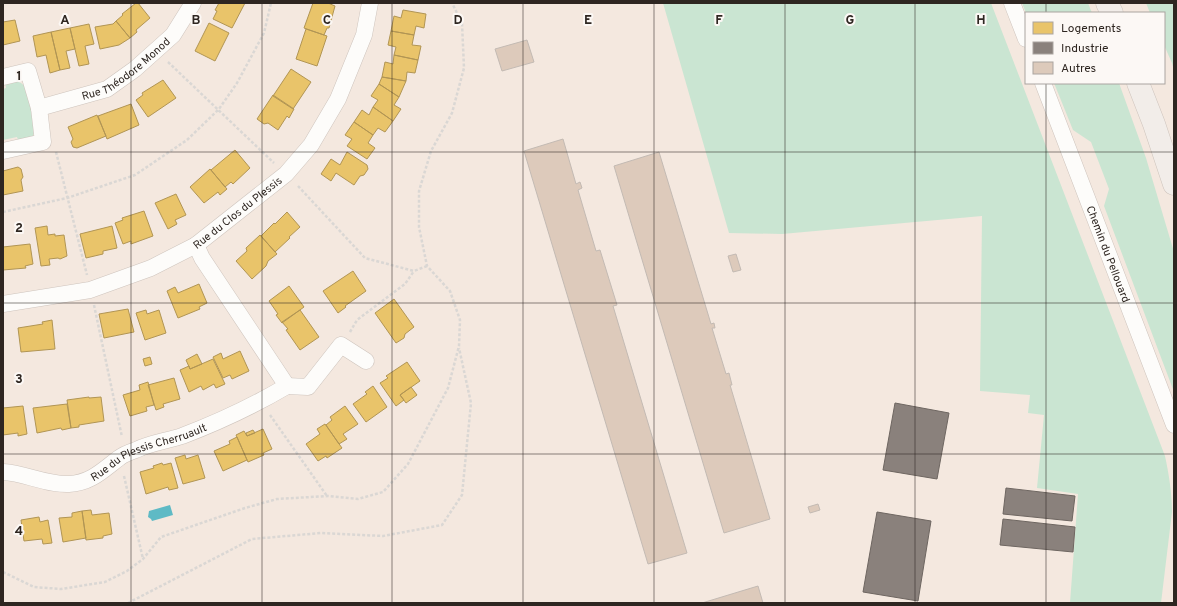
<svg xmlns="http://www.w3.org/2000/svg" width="1177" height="606" font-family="Overpass,sans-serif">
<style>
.green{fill:#cae5d2}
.water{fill:#5ebac5}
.homes{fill:#e9c46a;stroke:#b19554}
.industry{fill:#8a817c;stroke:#6e6661}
.building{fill:#ddcabb;stroke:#c3bab3}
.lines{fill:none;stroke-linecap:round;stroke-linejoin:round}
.street-casing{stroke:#cec4bd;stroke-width:17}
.secondary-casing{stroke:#cec4bd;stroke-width:23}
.path{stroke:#dad7d4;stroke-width:2.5;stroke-dasharray:3 2;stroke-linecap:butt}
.street{stroke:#fdfcfa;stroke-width:16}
.secondary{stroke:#f2ede9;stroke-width:22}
.grid{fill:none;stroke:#2e2621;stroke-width:1;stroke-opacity:0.55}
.labels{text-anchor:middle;stroke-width:4;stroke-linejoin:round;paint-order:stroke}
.street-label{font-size:11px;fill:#2e2621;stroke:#fcf8f5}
.grid-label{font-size:13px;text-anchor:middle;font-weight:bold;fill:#2e2621;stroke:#fcf8f5;stroke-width:4;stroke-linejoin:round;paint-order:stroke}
</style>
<rect width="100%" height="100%" fill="#f4e8df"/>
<path class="green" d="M663,3H991L1165,456C1169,475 1172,493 1172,512L1161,603H1070L1078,494L1037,488L1044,415L1028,413L1030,395L980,391L982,216L782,234L729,233Z
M1022,3H1088L1092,13H1026Z
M1146,3H1174V71L1172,63L1164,45V13H1150Z
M14,80L21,83L26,87C29,99 42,131 30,139C27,141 22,142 19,143L17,137L3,140V89L6,88L5,82Z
M1054,83H1119L1146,158L1174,252V392L1104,206L1109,189L1091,142L1073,130Z"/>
<path class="water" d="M170,505L173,515L152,521L151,519L148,517L149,511Z"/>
<path class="homes" d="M136,3H138L150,18L136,30L137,32L130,38L116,21L123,15L122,14Z
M219,3H245L232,28L213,19L217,11L215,10Z
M313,3H328L335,6L329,28H327L324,35L304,28Z
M403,10L426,14L424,28L416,26L414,35L391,31L394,16L401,18Z
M15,20L20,41L3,45V22Z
M116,21L130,38L119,45L100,49L95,27L113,24Z
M209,23L229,33L215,61L195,51Z
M89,24L94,44L85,46L89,64L79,66L70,28Z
M70,28L75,49L66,51L70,68L60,70L51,32Z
M306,29L327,36L317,66L296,59Z
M391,31L414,35L412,45L421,46L418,60L394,55L396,47L388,45Z
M51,32L60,70L50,73L46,55L37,57L33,36Z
M394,55L418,60L415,73L407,72L406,81L382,77L385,62L393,64Z
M291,69L311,82L293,109L273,96Z
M382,77L406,81L399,97L379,84Z
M163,80L176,98L148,117L136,100L143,95L142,93Z
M379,84L399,97L394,105L401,109L393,121L373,107L378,100L371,96Z
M273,95L294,109L289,118L287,116L278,130L268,123L264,124L257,119Z
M131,104L139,125L107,139L98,116Z
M373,107L393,121L385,132L378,128L373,135L354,122L362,110L369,115Z
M97,115L106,136L77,148L73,147L71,142L73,139L68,127Z
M354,122L373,135L368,143L375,148L367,159L347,146L352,139L345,135Z
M235,150L250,168L233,184L231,182L225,187L211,170Z
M347,152L367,165L368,169L364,175L360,176L354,185L336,173L331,181L321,174L331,159L340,165Z
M18,167L21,169L23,177L21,180L23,191L3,195V171Z
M210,169L227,189L220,195L218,192L204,203L190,187Z
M176,194L186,215L175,220L177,224L168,229L155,203Z
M144,211L153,236L131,244V241L123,244L115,223L123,220L122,218Z
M287,212L300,227L289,237L290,238L275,252L261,236L274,223L275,224Z
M47,226L48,235L55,234V236L64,235L67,256L60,259L58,258L49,259L50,265L41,266L35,228Z
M112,226L117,248L103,251V254L86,258L80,234Z
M260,235L277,254L268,261L266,266L252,279L236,261L247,251L246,248Z
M30,244L33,264L25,266L26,268L3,270V247Z
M353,271L366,291L345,306L346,307L338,313L323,291Z
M199,284L207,303L199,307L200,309L178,318L167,291L175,287L178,293Z
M289,286L304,307L282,323L276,315L278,314L269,301Z
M394,299L414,327L405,334L404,338L396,343L375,313Z
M128,309L134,332L104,338L99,314Z
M146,310L147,314L159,310L166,333L145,340L136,313Z
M300,310L319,337L300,350L286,330L288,329L282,322Z
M52,320L55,349L21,352L18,328L43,324L42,322Z
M240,351L249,371L232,379L230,375L223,378L213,357L221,353L223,359Z
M197,354L202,364L190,369L186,360Z
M150,357L152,364L145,366L143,359Z
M213,359L225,384L216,388L214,384L203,390L201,386L189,392L180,370L189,366L190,369Z
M407,362L420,381L400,395L404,400L396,406L380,383L388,378L386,376Z
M174,378L180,399L163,404L164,407L156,410L148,385Z
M148,382L154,405L146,407L147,411L130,416L123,395L140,390L139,385Z
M373,386L387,407L366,422L353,404L367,394L365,392Z
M411,387L417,395L406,403L400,395Z
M89,397V398L101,397L104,421L79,425V427L71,428L67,400Z
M67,404L71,428L62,430L61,428L37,433L33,408Z
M23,406L27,434L18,436V433L3,435V408Z
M345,406L358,424L343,434L347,439L339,444L326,425L332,420L330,417Z
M325,424L342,448L327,458L326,456L318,461L306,444L320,434L317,429Z
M263,429L272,449L263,453L264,455L248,462L236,435L244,431L247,436Z
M253,430L255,433L247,436L246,433Z
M237,437L247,460L223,471L214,451L230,444L229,441Z
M185,455L186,459L198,455L205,478L183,484L175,458Z
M162,463L163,465L171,463L178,488L169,490L168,487L146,494L140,472L154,468L153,466Z
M91,510L92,515L109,513L112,534L103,536V538L86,540L82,511Z
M82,511L86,538L63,542L59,518L72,517V513Z
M39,517L40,522L48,520L52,543L43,544L42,539L24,541L21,520Z"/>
<path class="industry" d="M895,403L949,413L937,479L883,470Z
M1006,488L1075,496L1072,521L1003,514Z
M877,512L931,521L918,601L863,592Z
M1003,519L1075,527L1073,552L1000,545Z"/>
<path class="building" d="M527,40L534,62L502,71L495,49Z
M563,139L576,184L580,182L582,188L578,190L596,251L600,250L617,305L613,306L687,553L648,564L524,151Z
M659,152L711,324L714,323L715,328H712L726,374L729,373L732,385H730L770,519L724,533L614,166Z
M736,254L741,270L733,272L728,256Z
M818,504L820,510L810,513L808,507Z
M758,586L763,603H702Z"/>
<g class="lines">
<g class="street-casing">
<g id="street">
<path d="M1012,3L1026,39"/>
<path d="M3,77L28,71L39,108L43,142L3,151"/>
<path id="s1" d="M1043,83L1174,425"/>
<path id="s2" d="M39,108L107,89L135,69L173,35L193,3"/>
<path id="s3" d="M3,304L90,290L151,268L196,245L286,174L311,145L338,99L364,35L370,3"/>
<path d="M287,386L308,387L341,345L366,361"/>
<path id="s4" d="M3,472C25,473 46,485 69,484C91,483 103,470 119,458C124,454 130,452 136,450C150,443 167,441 182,436C219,422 253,406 287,386L202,258L196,245"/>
</g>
</g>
<g class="secondary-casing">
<path id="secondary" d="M1107,3L1112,13
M1138,83L1154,124L1174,184"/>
</g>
<path class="path" d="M168,62L274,163
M56,152L87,275
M298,186L365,258L414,271L427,266
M3,212L67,198L135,175L187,140L219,109L237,83L264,33L271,3
M94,305L122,437
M350,332L357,320L405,284L414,271
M270,415L327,496
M124,476L143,559
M3,572L34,587L61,589L105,582L127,571L143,559L161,537L245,508L277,499L328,496L358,499L383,492L408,464L448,388L459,346L460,320L450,291L427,266L419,227V191L431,151L452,113L464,68L462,23L452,3
M128,603L252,539L321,533L383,536L442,525L462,495L471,403L459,348"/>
<use href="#street" class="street"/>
<use href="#secondary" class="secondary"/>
</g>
<path class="grid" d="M131,3V603M262,3V603M392,3V603M523,3V603M654,3V603M785,3V603M915,3V603M1046,3V13M1046,83V603M3,152H1174M3,303H1174M3,454H1174"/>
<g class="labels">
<g class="street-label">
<text dy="4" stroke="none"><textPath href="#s2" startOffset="97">Rue Théodore Monod</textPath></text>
<text dy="4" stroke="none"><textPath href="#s3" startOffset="256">Rue du Clos du Plessis</textPath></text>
<text dy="4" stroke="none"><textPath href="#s1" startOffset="183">Chemin du Pellouard</textPath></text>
<text dy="4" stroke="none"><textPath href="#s4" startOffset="154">Rue du Plessis Cherruault</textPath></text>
</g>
</g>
<g class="grid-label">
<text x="65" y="24">A</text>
<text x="196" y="24">B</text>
<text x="327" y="24">C</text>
<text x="458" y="24">D</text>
<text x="588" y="24">E</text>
<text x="719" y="24">F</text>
<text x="850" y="24">G</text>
<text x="981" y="24">H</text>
<text x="19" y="80">1</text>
<text x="19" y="232">2</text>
<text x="19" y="383">3</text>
<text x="19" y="535">4</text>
</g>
<rect width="1177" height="606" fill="none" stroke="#2e2621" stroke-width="8"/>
<rect x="1025" y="12" width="140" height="72" fill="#fcf8f5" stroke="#aaa4a0"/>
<rect x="1033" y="22" width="20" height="12" fill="#e9c46a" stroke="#aaa4a0"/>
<text x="1061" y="32" font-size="12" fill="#2e2621">Logements</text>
<rect x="1033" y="42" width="20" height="12" fill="#8a817c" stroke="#aaa4a0"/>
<text x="1061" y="52" font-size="12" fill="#2e2621">Industrie</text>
<rect x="1033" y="62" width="20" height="12" fill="#ddcabb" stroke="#aaa4a0"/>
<text x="1061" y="72" font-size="12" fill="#2e2621">Autres</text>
</svg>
